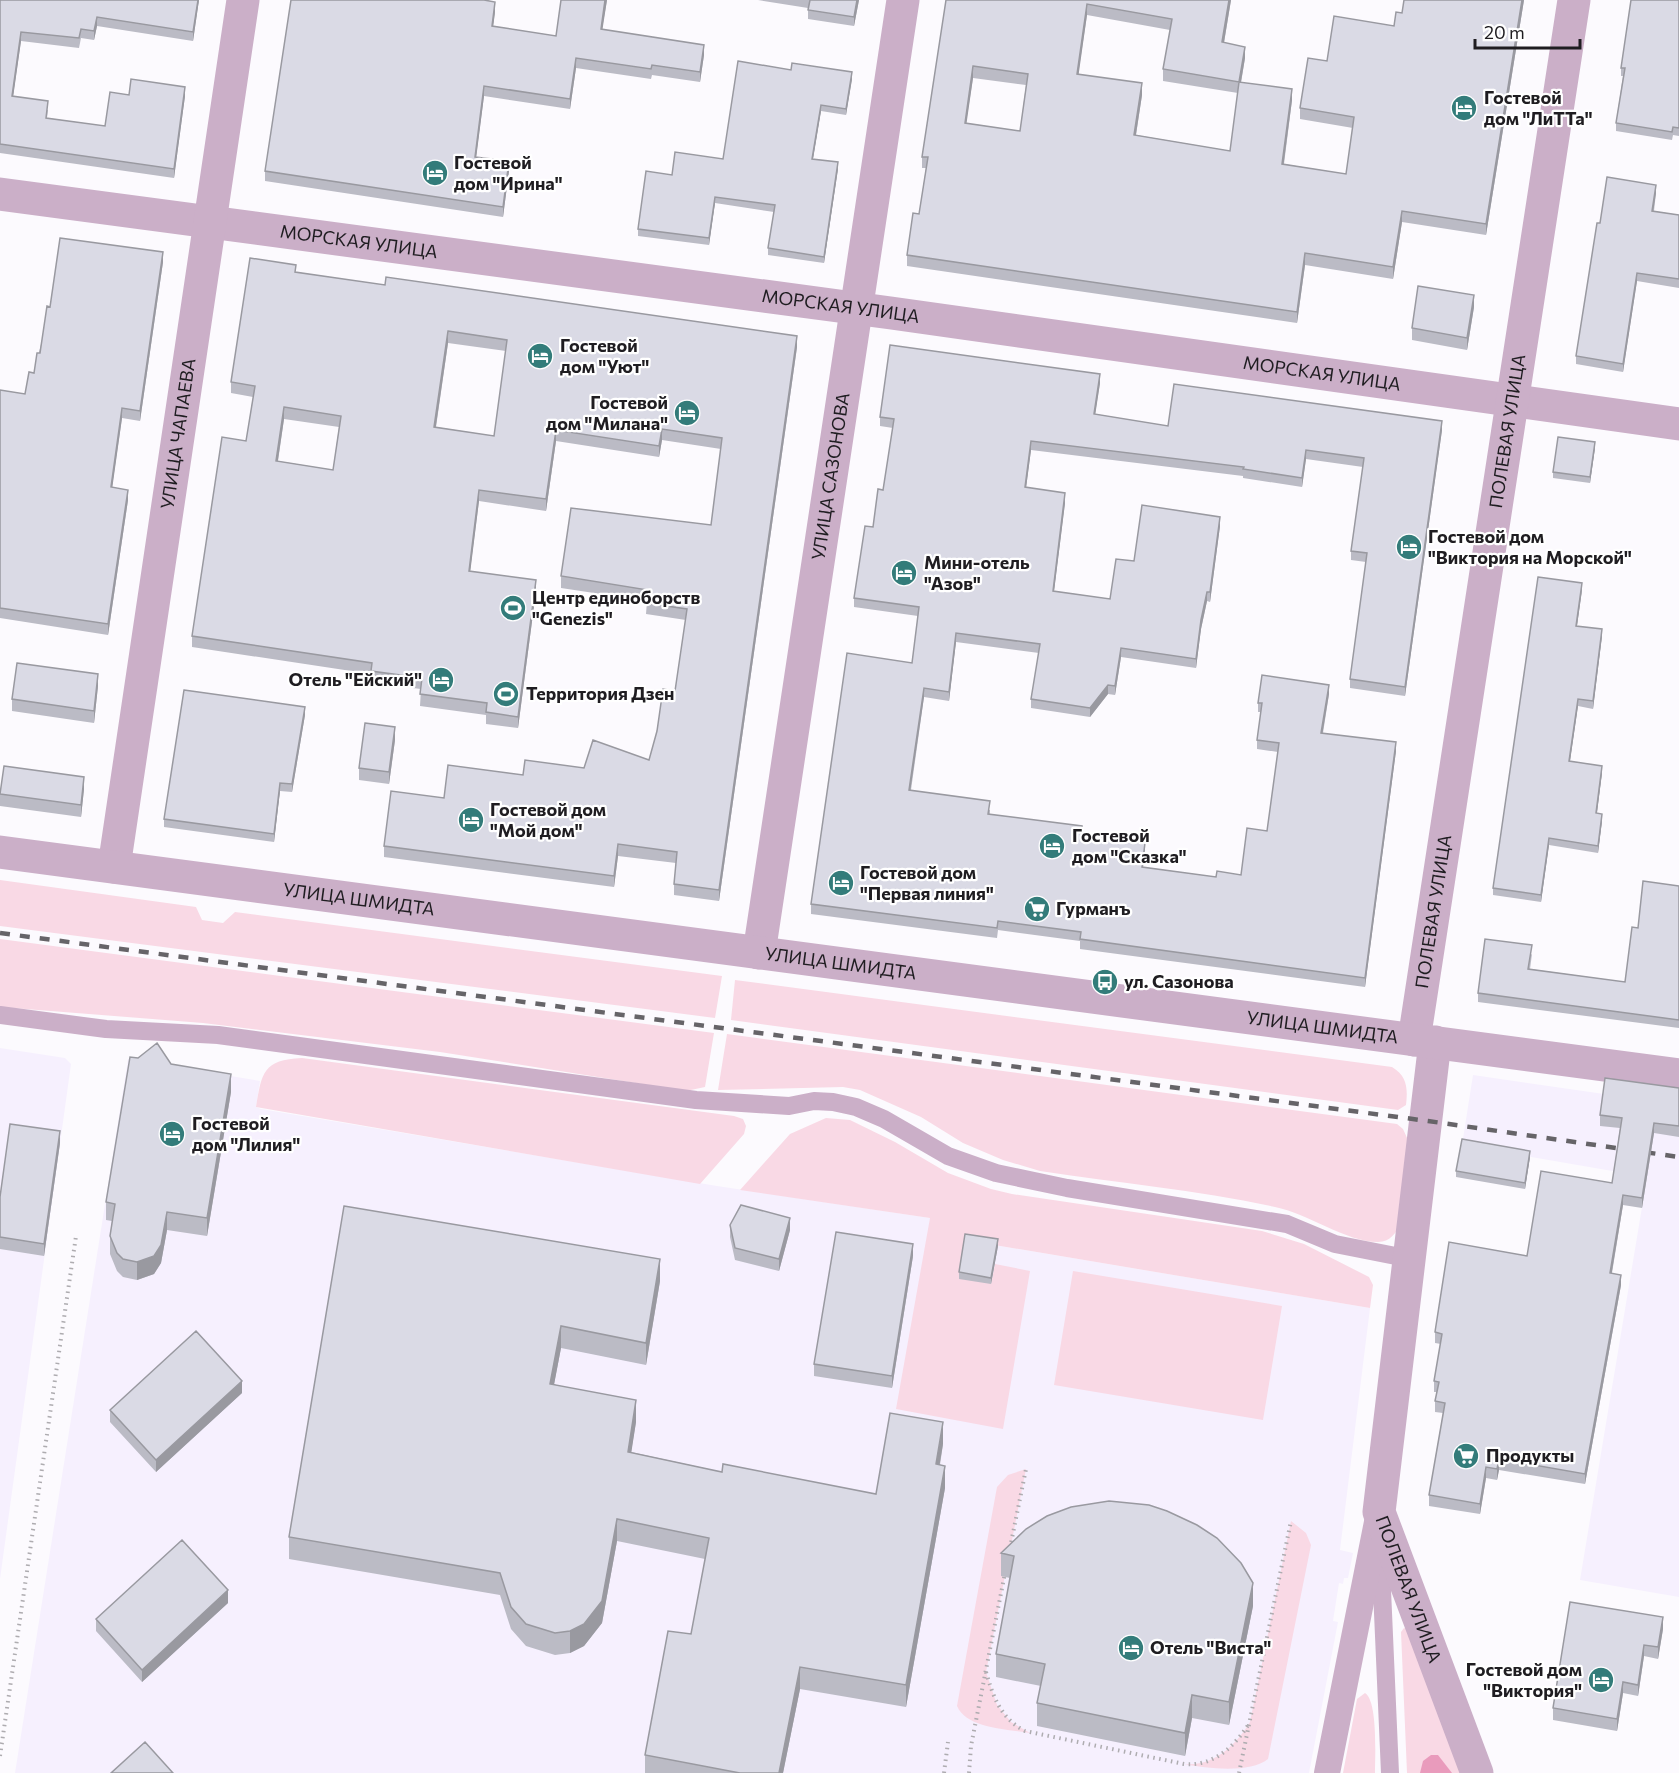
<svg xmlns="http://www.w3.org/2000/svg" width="1679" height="1773" font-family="Commissioner,sans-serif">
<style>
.built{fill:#f6f0fe}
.green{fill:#f9d9e5}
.forest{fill:#e99bbc}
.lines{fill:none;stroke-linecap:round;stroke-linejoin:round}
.path{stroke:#aeacb0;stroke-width:4;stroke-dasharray:1.5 4.5;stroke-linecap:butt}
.service{stroke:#cbafc8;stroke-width:18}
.pedestrian{stroke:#cbafc8;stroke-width:26}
.minor{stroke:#cbafc8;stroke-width:33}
.tertiary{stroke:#cbafc8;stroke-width:33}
.rail{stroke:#666468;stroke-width:4.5;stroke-dasharray:10 10;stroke-linecap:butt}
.wall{fill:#bbbbc5;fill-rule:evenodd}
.shaded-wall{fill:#9999a0}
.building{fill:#dadae5;stroke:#9999a0;stroke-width:1.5;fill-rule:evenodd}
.labels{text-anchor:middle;stroke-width:4.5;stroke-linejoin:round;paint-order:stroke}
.poi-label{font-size:18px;font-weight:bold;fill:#1f1d21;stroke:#fff;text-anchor:start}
.street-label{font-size:18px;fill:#1f1d21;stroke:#fff}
</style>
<rect width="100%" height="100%" fill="#fcfafe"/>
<path class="built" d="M0,1048L65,1058L71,1064L0,1579Z
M128,1059L260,1081L256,1107L261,1109L717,1186L930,1218L929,1234L1370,1308L1340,1550L1353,1553L1348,1578H1344L1343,1584L1339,1583L1333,1621L1338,1622L1309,1773H15Z
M1473,1075L1604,1094L1679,1099V1597L1580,1580L1647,1177L1462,1145Z"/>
<path class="green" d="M0,880L196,907L202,920L223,923L235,912L722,976L715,1018L0,926Z
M0,939L714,1033L705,1087L686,1091L440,1052L203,1023L0,1007Z
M735,980L1392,1067C1407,1076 1408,1088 1406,1105L1398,1110L731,1020Z
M727,1034L1397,1124L1403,1129L1408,1140L1401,1223C1396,1233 1390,1242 1378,1242C1346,1242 1307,1213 1275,1207C1198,1190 1118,1183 1040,1171L1003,1160L963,1143L921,1117L860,1090L843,1087L718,1090Z
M302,1058L734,1116L743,1119L746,1126L744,1134L700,1184L256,1107C262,1072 263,1060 302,1058Z
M826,1118L850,1120L895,1142L948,1173L991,1189L1012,1194L1262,1231L1304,1244L1369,1277L1373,1285L1370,1308L965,1240L991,1284L995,1264L1030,1271L1003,1429L896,1409L930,1218L740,1190L790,1134Z
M1073,1271L1282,1306L1263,1420L1054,1385Z
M1026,1469L986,1672L997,1705L1011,1722L1030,1733C1008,1729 967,1729 957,1706L997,1487L1008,1475Z
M1291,1521L1306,1533L1311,1545L1268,1759C1251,1773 1209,1769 1184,1764C1214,1767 1236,1745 1250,1722Z
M1404,1628L1408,1630L1463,1773H1407L1401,1632Z
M1365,1693C1378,1701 1375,1757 1375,1773H1343L1357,1699Z"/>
<path class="forest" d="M1431,1755H1438L1452,1773H1420L1423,1761Z"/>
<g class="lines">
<path class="path" d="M1010,1548L1026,1469
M986,1672C993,1696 1000,1718 1025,1731L1184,1764C1214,1767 1236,1745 1250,1722
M0,1756L76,1236
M944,1773L948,1742
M969,1773L971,1746L1005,1573
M1239,1773L1291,1521"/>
<path class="service" d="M0,1015L106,1029L218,1035L696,1100L789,1106L814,1101L833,1102L856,1107L884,1119L948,1156L996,1173L1067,1188L1287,1224L1335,1244L1411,1259
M1380,1544L1390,1773"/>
<path class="pedestrian" d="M1327,1773L1379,1512"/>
<g class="minor">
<path id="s1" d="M0,194L891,313L1679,424"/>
<path id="s2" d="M114,867L243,0"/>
<path id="s3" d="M759,953L903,0"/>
<path id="s4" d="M1414,1040L1574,0"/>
<path id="s5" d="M1435,1042L1379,1512L1477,1773"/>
</g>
<path class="tertiary" id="s6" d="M0,852L1679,1075"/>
<path class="rail" d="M0,933L1428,1121L1679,1157"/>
</g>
<path class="wall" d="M0,0H199L193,41L97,26L94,40L81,38L79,48L21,41L13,96L48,110L47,118L105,126L129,95L185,96L174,178L0,153Z
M561,0H607L602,29L704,55L700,82L652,75L651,79L576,68L570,109L484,96L476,157L509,171L503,217L265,181V171L495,12L493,26L556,36Z
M758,0H859L854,26L808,19V8Z
M946,0H1231L1224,43L1245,58L1241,83L1292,100L1284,164L1346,174L1353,128L1300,119V108L1327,61L1394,26L1402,13L1524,0L1486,235L1402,222L1393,279L1305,265L1297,323L907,266V255L919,214L926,168H922V157ZM1087,15L1170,30L1163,69V81L1238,93L1230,151L1136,135L1142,95L1078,75ZM973,78L1026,85L1020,131L966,123Z
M1679,0V136L1673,135L1672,140L1616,131V123L1623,76H1621V68Z
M791,70L852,79L846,115L821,111L813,159L838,169L824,263L768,255V248L774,212L715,203L709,245L638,236V229L672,175L723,159Z
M1656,193L1654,211L1679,215V288L1637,281L1623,372L1576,364V356L1600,223Z
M163,262L140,421L122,418L112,487L128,500L108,635L0,618V390L25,394L34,373L50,307Z
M296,272L797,347L719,901L674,895V884L676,863L618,856L614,887L384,857V846L444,798L523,775L649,760L675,691L686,620L646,614L647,601L561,588V576L711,525L721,449L662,440L659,457L556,441L546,511L479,501L470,571L536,591L518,728L486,724V715L420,706L421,689L371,683V674L192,647V636L246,441L253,397L231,393V382ZM448,343L506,351L494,436L436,427ZM284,419L339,427L333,470L278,461Z
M1474,307L1467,350L1412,340V328Z
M1100,383L1095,414L1168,426L1442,430L1405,696L1350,688V679L1366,562L1351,560V551L1363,467L1306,459L1302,487L1243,478V476L1031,450L1026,488L1065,503L1054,591L1110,599L1134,561L1220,526L1210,602L1207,601L1201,629L1196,668L1121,657L1115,695L1108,694L1090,717L1031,708V699L1039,653L956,642L949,701L924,697L911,790L990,810V814L1082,835L1145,852L1143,867L1216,877L1241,875L1267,831L1278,752L1257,749V740L1261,712H1258V703L1329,694L1323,733L1396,751L1365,987L1080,949V941L998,930L997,938L811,914V904L912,663L918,616L854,607V598L873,527L883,490L893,428L880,426V417Z
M1595,448L1590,483L1553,478V472Z
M1582,590L1577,626L1602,636L1593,709L1578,706L1570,761L1602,773L1597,813L1602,821L1598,853L1549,845L1541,902L1493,895V888Z
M98,686L94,723L12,711V699Z
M305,715L292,792L280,791L274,842L164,827V819Z
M395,740L389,784L359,780V768Z
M84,789L81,817L0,806V794Z
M1679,886V1028L1478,1002V993L1532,954L1530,969L1625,982L1638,928Z
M171,1064L231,1092L207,1236L167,1230L161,1263L154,1274L137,1280L123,1277L117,1271L110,1254V1236L112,1221L106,1220V1202Z
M1679,1088V1137L1654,1133L1642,1208L1623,1205L1612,1273L1621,1285L1585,1484L1499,1470L1497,1480L1486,1478L1480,1514L1429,1506V1495L1443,1413L1435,1412V1401L1437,1392H1434V1381L1441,1344L1435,1343V1332L1527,1256L1612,1183L1620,1128L1600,1126V1115Z
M60,1143L44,1256L0,1249V1197Z
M1530,1157L1525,1189L1456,1177V1171Z
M344,1206L660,1281L646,1365L561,1348L554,1384L636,1422L631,1452L722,1472L876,1494L943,1444L940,1465L945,1488L906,1707L800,1689L783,1773H645V1755L691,1634L705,1559L617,1541L602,1623L584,1646L570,1653L555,1655L526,1646L511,1629L500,1595L289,1559V1537Z
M730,1225L790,1230L779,1271L735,1260L730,1237Z
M998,1246L991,1284L959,1279V1272Z
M913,1256L892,1388L814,1376V1364Z
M242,1393L156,1472L110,1422V1410Z
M1001,1553L1253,1606L1229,1725L1192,1718L1185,1756L1037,1726V1703L1041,1686L996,1677V1654L1010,1578L1001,1576Z
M228,1603L142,1682L96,1631V1619Z
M1663,1629L1658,1659L1644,1656L1638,1696L1623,1693L1617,1731L1553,1720V1708Z"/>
<path class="shaded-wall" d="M198,0H199L193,41V32Z
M605,0H607L601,39V29Z
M857,0H859L854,26V17Z
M1229,0H1231L1222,54V42Z
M1522,0H1524L1486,235V224Z
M495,2V12L492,36V26Z
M1087,4V15L1077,86V74Z
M97,17V26L94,40V31Z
M21,32V41L12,105V96Z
M704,45V55L700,82V72Z
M1245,47V58L1239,93V82Z
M576,58V68L570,109V99Z
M973,66V78L965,134V123Z
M852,72V79L846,115V109Z
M1142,83V95L1134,147V135Z
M484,86V96L475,167V157Z
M185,87V96L174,178V169Z
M1292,89V100L1282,176V164Z
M821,105V111L812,165V159Z
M509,161V171L503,217V207Z
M838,162V169L824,263V257Z
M1656,185V193L1652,219V211Z
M715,197V203L709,245V238Z
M1402,211V222L1393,279V267Z
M163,252V262L140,421V411Z
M1305,253V265L1297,323V312Z
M1637,273V281L1623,372V364Z
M1474,295V307L1467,350V338Z
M448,331V343L434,439V427Z
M797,336V347L719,901V890Z
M1100,374V383L1094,423V414Z
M284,407V419L276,473V461Z
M122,408V418L111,497V487Z
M1442,421V430L1405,696V687Z
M662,429V440L659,457V446Z
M556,430V441L546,511V499Z
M1031,441V450L1025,496V487Z
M1595,442V448L1590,483V477Z
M1306,450V459L1302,487V478Z
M128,490V500L108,635V624Z
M479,490V501L469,582V571Z
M1065,493V503L1053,600V591Z
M1220,517V526L1210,602V592Z
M536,580V591L518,728V717Z
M1582,583V590L1576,633V626Z
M1207,592V601L1201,629L1196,668V659L1201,620Z
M1602,629V636L1593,709V701Z
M956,633V642L949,701V692Z
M1121,648V657L1115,695V686Z
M98,674V686L94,723V711Z
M1108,685V694L1090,717V708Z
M1329,685V694L1321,742V733Z
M924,688V697L909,799V790Z
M1578,699V706L1569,768V761Z
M305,707V715L292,792V784Z
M395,727V740L389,784V772Z
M1396,742V751L1365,987V978Z
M1602,766V773L1596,820V813Z
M84,777V789L81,817V805Z
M280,783V791L274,842V834Z
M1602,814V821L1598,853V846Z
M1549,838V845L1541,902V895Z
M1145,843V852L1142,876V867Z
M618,844V856L614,887V876Z
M231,1074V1092L207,1236V1218Z
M1654,1123V1133L1642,1208V1198Z
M60,1131V1143L44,1256V1244Z
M1530,1151V1157L1525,1189V1183Z
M1623,1195V1205L1610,1283V1273Z
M167,1212V1230L161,1263L154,1274L137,1280V1262Z
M790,1218V1230L779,1271V1259Z
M998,1239V1246L991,1284V1278Z
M913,1244V1256L892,1388V1376Z
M660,1259V1281L646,1365V1343Z
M1621,1275V1285L1585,1484V1474Z
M561,1326V1348L550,1406V1384Z
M242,1381V1393L156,1472V1460Z
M636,1400V1422L628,1474V1452Z
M943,1422V1444L936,1486V1464Z
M1499,1459V1470L1497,1480V1469Z
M945,1466V1488L906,1707V1685Z
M1486,1467V1478L1480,1514V1504Z
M617,1519V1541L602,1623L584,1646L570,1653V1631Z
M1253,1583V1606L1229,1725V1702Z
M228,1590V1603L142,1682V1670Z
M1663,1617V1629L1658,1659V1647Z
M1644,1645V1656L1638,1696V1685Z
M800,1667V1689L783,1773H779Z
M1623,1682V1693L1617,1731V1719Z
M1192,1695V1718L1185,1756V1733Z"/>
<path class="building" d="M0,0H198L193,32L97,17L94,31L81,29L79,38L21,32L12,96L48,101L46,118L105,126L110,92L129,95L131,79L185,87L174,169L0,144Z
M291,0H484L495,2L492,26L556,36L561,0H605L601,29L704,45L700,72L652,65L651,69L576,58L570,99L484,86L475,157L509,161L503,207L265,171Z
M810,0H857L854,17L808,10Z
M946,0H1229L1222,42L1245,47L1239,82L1163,69L1172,19L1087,4L1077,74L1142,83L1134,135L1230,151L1239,82L1292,89L1282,164L1346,174L1354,117L1300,108L1308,58L1327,61L1334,16L1394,26L1396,12L1402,13L1404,0H1522L1486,224L1402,211L1393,267L1305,253L1297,312L907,255L913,213L919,214L928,157H922ZM973,66L1028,74L1020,131L965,123Z
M1631,0H1679V128L1673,127L1672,132L1616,123L1625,68H1621Z
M738,61L791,70L792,63L852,72L846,109L821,105L812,159L838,162L824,257L768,248L775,205L715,197L709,238L638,229L646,171L672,175L675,152L723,159Z
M1607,177L1656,185L1652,211L1679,215V279L1637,273L1623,364L1576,356L1597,223H1600Z
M60,238L163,252L140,411L122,408L111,487L128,490L108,624L0,608V390L25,394L29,372L34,373L37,353H40L47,306L50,307Z
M250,258L296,265L295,272L385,285L386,277L797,336L719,890L674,884L677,852L618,844L614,876L384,846L391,791L444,798L448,765L523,775L525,760L584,768L593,740L649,760L657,731L663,689L675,691L687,609L646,603L648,590L561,576L571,508L711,525L722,438L662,429L659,446L556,430L546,499L479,490L469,571L536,580L518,717L486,712L487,703L420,694L422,678L371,671L372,663L192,636L222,437L246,441L255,386L231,382ZM448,331L507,340L494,436L434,427ZM284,407L341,416L333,470L276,461Z
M1418,286L1474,295L1467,338L1412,328Z
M890,345L1100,374L1094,414L1168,426L1174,384L1442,421L1405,687L1350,679L1367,553L1351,551L1364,458L1306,450L1302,478L1243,469L1244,467L1031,441L1025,487L1065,493L1053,591L1110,599L1116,559L1134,561L1142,505L1220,517L1210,592H1207L1201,620L1196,659L1121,648L1115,686L1108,685L1090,708L1031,699L1040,644L956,633L949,692L924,688L909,790L990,801L988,814L1082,826L1081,835L1145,843L1142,867L1216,877L1217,871L1241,875L1247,828L1267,831L1279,743L1257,740L1262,703H1258L1262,675L1329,685L1321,733L1396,742L1365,978L1080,939L1081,932L998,921L997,928L811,904L847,653L912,663L919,607L854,598L865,526L873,527L878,489L883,490L894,419L880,417Z
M1558,437L1595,442L1590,477L1553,472Z
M1538,577L1582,583L1576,626L1602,629L1593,701L1578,699L1569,761L1602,766L1596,813L1602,814L1598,846L1549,838L1541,895L1493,888Z
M17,663L98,674L94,711L12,699Z
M184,690L305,707L292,784L280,783L274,834L164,819Z
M365,723L395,727L389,772L359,768Z
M4,766L84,777L81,805L0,794Z
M1643,881L1679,886V1020L1478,993L1485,939L1532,945L1528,969L1625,982L1632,927L1638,928Z
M157,1043L171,1064L231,1074L207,1218L167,1212L161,1245L154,1256L137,1262L123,1259L117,1253L110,1236L115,1204L106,1202L130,1057L138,1058Z
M1605,1078L1679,1088V1126L1654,1123L1642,1198L1623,1195L1610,1273L1621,1275L1585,1474L1499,1459L1497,1469L1486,1467L1480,1504L1429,1495L1445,1403L1435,1401L1439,1382L1434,1381L1442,1334L1435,1332L1449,1242L1527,1256L1541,1171L1612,1183L1622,1118L1600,1115Z
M10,1124L60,1131L44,1244L0,1237V1197Z
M1462,1139L1530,1151L1525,1183L1456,1171Z
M741,1205L790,1218L779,1259L735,1248L730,1225Z
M344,1206L660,1259L646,1343L561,1326L550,1384L636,1400L628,1452L722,1472L723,1464L876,1494L890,1413L943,1422L936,1464L945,1466L906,1685L800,1667L779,1773H740L645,1755L668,1631L691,1634L709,1538L617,1519L602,1601L584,1624L570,1631L555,1633L526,1624L511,1607L500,1573L289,1537Z
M836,1232L913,1244L892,1376L814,1364Z
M965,1234L998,1239L991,1278L959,1272Z
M196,1331L242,1381L156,1460L110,1410Z
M1109,1501L1149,1505L1167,1511L1197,1525L1217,1538L1241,1563L1253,1583L1229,1702L1192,1695L1185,1733L1037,1703L1045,1664L996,1654L1014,1556L1001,1553L1026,1529L1047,1516L1071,1507Z
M182,1540L228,1590L142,1670L96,1619Z
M1570,1602L1663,1617L1658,1647L1644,1645L1638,1685L1623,1682L1617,1719L1553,1708Z
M145,1742L173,1773H111Z"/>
<defs>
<g id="hotel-disc" transform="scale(1.35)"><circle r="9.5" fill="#337c7a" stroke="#fff"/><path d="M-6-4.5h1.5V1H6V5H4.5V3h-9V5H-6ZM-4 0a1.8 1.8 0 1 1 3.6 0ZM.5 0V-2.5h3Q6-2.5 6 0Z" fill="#fff"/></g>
<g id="stadium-disc" transform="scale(1.35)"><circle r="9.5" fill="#337c7a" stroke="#fff"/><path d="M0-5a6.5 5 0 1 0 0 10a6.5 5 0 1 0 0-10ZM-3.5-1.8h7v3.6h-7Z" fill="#fff"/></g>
<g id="supermarket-disc" transform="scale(1.35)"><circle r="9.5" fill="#337c7a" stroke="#fff"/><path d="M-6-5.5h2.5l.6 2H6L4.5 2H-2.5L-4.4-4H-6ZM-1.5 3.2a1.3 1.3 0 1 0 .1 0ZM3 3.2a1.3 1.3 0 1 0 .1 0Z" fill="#fff"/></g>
<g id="bus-disc" transform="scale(1.35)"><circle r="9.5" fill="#337c7a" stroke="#fff"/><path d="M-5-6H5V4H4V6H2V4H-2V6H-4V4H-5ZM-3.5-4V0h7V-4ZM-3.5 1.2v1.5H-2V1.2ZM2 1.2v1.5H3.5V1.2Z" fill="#fff"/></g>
</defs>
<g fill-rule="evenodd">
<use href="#hotel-disc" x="1464" y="108"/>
<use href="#hotel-disc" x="435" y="173"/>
<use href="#hotel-disc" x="540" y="356"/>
<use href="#hotel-disc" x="687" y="413"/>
<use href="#hotel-disc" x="1409" y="547"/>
<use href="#hotel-disc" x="904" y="573"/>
<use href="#stadium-disc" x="513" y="608"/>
<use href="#hotel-disc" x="441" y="680"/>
<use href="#stadium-disc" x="506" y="694"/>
<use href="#hotel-disc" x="471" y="820"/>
<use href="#hotel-disc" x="1052" y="846"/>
<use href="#hotel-disc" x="841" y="883"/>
<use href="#supermarket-disc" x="1037" y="909"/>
<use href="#bus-disc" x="1105" y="982"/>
<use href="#hotel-disc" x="172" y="1134"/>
<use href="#supermarket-disc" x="1466" y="1456"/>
<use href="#hotel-disc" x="1131" y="1648"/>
<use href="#hotel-disc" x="1601" y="1680"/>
</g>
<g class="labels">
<g class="poi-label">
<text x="1484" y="104">Гостевой<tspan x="1484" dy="21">дом "ЛиТТа"</tspan></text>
<text x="454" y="169">Гостевой<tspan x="454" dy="21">дом "Ирина"</tspan></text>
<text x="560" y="352">Гостевой<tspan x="560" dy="21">дом "Уют"</tspan></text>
<text x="668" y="409" text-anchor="end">Гостевой<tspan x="668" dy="21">дом "Милана"</tspan></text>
<text x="1428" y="543">Гостевой дом<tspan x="1428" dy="21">"Виктория на Морской"</tspan></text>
<text x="924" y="569">Мини-отель<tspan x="924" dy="21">"Азов"</tspan></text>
<text x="532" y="604">Центр единоборств<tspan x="532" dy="21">"Genezis"</tspan></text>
<text x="422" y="686" text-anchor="end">Отель "Ейский"</text>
<text x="526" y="700">Территория Дзен</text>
<text x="490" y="816">Гостевой дом<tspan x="490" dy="21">"Мой дом"</tspan></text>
<text x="1072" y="842">Гостевой<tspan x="1072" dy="21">дом "Сказка"</tspan></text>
<text x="860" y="879">Гостевой дом<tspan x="860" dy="21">"Первая линия"</tspan></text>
<text x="1056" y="915">Гурманъ</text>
<text x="1124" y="988">ул. Сазонова</text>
<text x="192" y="1130">Гостевой<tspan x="192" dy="21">дом "Лилия"</tspan></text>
<text x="1486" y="1462">Продукты</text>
<text x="1150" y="1654">Отель "Виста"</text>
<text x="1582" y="1676" text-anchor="end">Гостевой дом<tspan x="1582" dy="21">"Виктория"</tspan></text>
</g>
<g class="street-label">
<text dy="6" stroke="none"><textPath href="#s1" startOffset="362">МОРСКАЯ УЛИЦА</textPath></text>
<text dy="6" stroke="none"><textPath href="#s1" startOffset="848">МОРСКАЯ УЛИЦА</textPath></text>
<text dy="6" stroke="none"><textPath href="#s1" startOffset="1334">МОРСКАЯ УЛИЦА</textPath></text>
<text dy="6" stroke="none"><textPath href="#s4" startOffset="616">ПОЛЕВАЯ УЛИЦА</textPath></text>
<text dy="6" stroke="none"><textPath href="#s2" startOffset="438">УЛИЦА ЧАПАЕВА</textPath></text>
<text dy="6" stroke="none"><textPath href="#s3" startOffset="482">УЛИЦА САЗОНОВА</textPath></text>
<text dy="6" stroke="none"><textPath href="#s6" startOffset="362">УЛИЦА ШМИДТА</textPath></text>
<text dy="6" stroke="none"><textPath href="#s4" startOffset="130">ПОЛЕВАЯ УЛИЦА</textPath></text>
<text dy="6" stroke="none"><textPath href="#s6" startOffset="848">УЛИЦА ШМИДТА</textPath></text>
<text dy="6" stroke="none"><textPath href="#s6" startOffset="1334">УЛИЦА ШМИДТА</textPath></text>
<text dy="6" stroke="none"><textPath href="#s5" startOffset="556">ПОЛЕВАЯ УЛИЦА</textPath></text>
</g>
</g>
<path d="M1475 39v9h105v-9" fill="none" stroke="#1f1d21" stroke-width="3"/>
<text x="1484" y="39" font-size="18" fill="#1f1d21" stroke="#ffffff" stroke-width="4.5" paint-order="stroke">20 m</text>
</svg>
